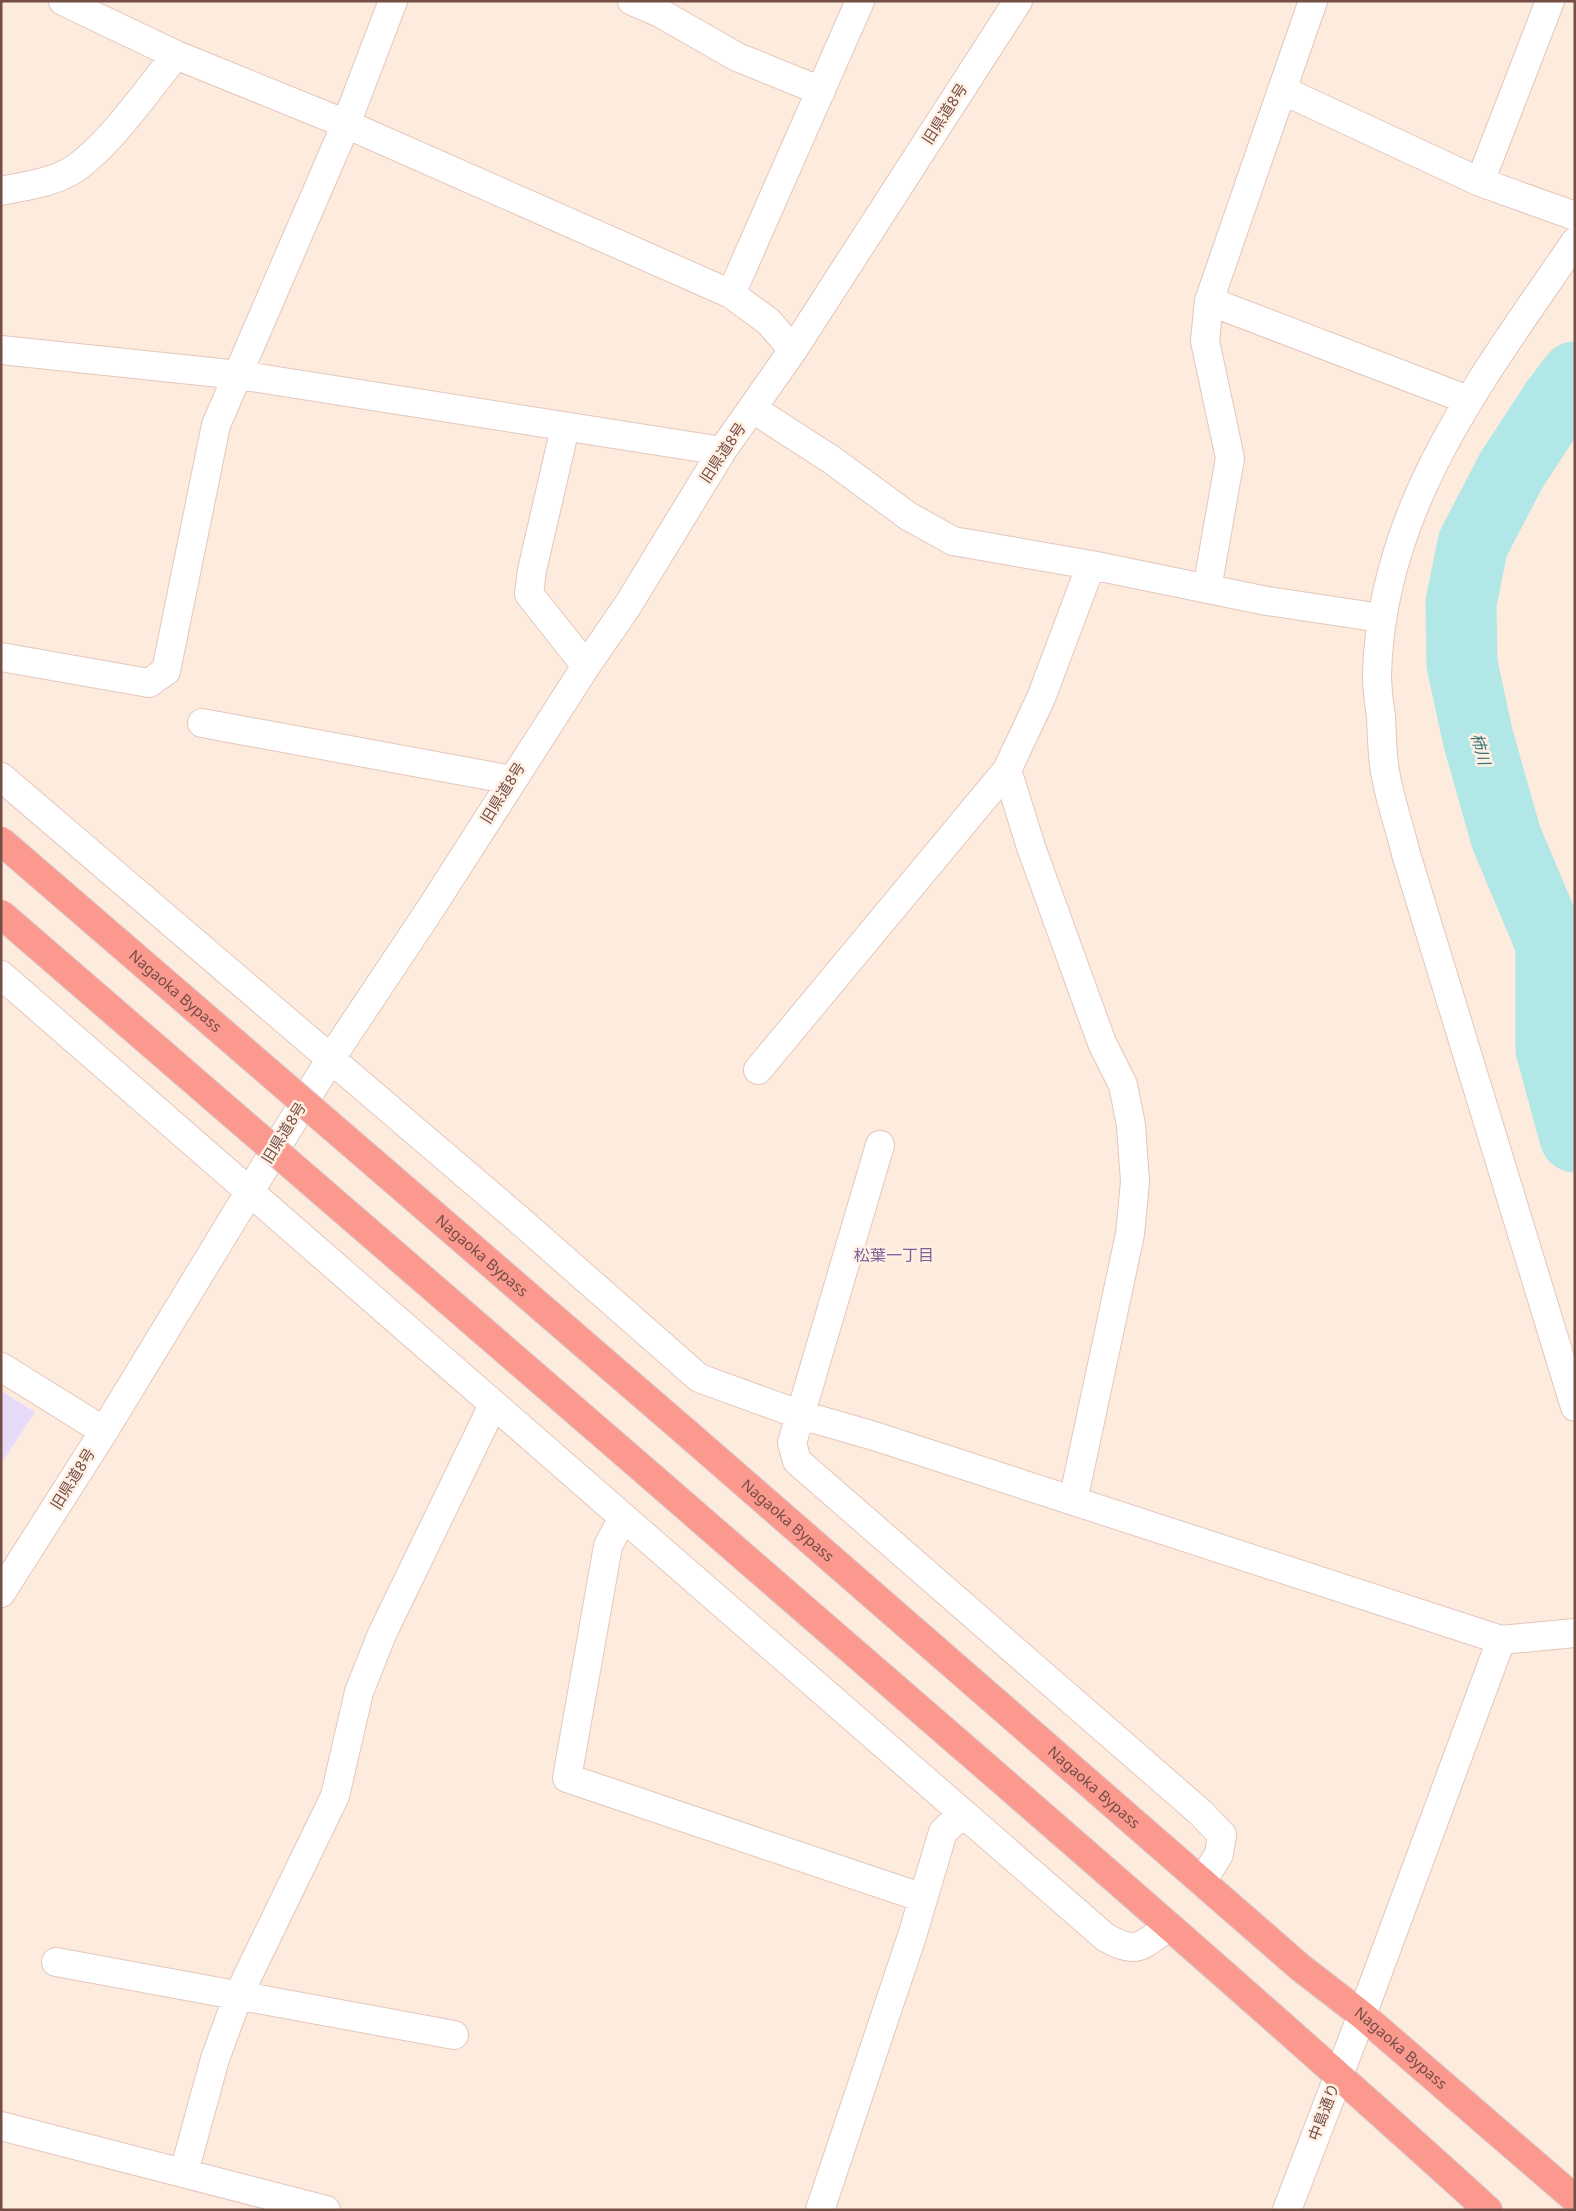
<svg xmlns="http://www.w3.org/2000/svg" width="1576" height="2211" font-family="'Noto Sans','Noto Sans JP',sans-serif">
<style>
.education{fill:#e8daf9}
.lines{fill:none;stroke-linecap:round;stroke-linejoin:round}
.river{stroke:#b1e7e6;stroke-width:71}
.minor-casing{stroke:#e3c7bc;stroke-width:30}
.highway-casing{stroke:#d8cdcb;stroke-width:30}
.minor{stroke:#fff;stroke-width:28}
.highway{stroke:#fc998f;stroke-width:28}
.highway-bridge-casing{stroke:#d8cdcb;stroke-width:30;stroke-linecap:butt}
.highway-bridge{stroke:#fc998f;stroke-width:28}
.labels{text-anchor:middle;stroke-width:5;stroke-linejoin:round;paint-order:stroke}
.street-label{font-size:15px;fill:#744d45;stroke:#fff0e4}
.water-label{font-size:16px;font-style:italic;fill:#357473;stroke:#fff0e4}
.neighbourhood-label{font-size:16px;fill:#7b6098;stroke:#fff0e4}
</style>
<rect width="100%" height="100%" fill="#fdebdd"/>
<path class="education" d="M1,1391L35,1412L1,1464Z"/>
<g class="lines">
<path class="river" d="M1575,377L1556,402L1511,471L1473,544L1461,603L1462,664L1478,738L1506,837L1551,944V1049L1575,1137"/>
<g class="minor-casing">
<path id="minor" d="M63,1L176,55L346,124L731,294L769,322L793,350
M632,1L662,14L737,57L821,91
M1313,1L1282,90L1480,182L1575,216
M1480,182L1550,1
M1,191C24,186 51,183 71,171C107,149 148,89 176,55
M1575,242C1484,376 1381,505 1377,675C1377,689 1379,703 1381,717C1382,737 1382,758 1386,777C1391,803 1400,829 1406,854L1575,1407
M731,294L860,1
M1209,301L1468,400
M1,350L239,375L722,451
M753,409L832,460L908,516L953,541L1091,565L1267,601L1381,618
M565,428L532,570L529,594L586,666
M1207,589L1230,458L1205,341L1209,301L1282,90
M1,657L149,683L166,671L216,425L346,124L393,1
M202,723L512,780
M1,777L517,1218L699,1378L801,1415L871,1435L1501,1640L1575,1633
M1,975L1105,1937C1137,1955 1140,1947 1168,1927
M758,1070L1007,770
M880,1145L792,1443L797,1461L1201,1813L1222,1835L1219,1854L1202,1882
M1,1367L104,1431
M1073,1501L1130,1234L1135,1182L1131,1125L1123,1085L1102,1043L1031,847L1007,770L1041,698L1091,565
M623,1517L608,1546L567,1778L923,1898
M1,1593L104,1431L331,1058L431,908L586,666L628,605L722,451L793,350L1018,1
M56,1962L454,2035
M1,2126L326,2210
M184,2172L215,2059L238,1996L335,1796L359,1692L382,1634L493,1405
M820,2210L912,1936L943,1832L962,1814
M1287,2210L1362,2015L1501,1640"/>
</g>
<g class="highway-casing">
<g id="highway">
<path id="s1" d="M688,1434L1301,1968L1362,2015L1575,2199"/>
<path d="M652,1477C932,1721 1214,1961 1488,2210"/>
</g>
</g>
<use href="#minor" class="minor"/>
<use href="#highway" class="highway"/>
<g class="highway-bridge-casing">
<g id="highway-bridge">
<path id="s2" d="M1,841L688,1434"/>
<path d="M1,914L652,1477"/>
</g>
</g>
<use href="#highway-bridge" class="highway-bridge"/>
</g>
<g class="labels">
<g class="street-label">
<text transform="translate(945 114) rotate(-57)" y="5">旧県道8号</text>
<text transform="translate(723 453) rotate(-56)" y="5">旧県道8号</text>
<text transform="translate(503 793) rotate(-58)" y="5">旧県道8号</text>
<text dy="5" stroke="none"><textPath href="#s2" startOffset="230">Nagaoka Bypass</textPath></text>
<text transform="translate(284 1133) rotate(-58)" y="5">旧県道8号</text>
<text dy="5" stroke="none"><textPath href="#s2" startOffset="635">Nagaoka Bypass</textPath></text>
<text transform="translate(73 1479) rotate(-58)" y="5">旧県道8号</text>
<text dy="5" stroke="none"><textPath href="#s1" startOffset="132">Nagaoka Bypass</textPath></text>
<text dy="5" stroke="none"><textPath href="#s1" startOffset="538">Nagaoka Bypass</textPath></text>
<text dy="5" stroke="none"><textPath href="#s1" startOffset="941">Nagaoka Bypass</textPath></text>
<text transform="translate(1324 2112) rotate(-69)" y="5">中島通り</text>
</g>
<g class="water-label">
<text transform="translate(1481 749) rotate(75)" y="6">柿川</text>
</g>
<g class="neighbourhood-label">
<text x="894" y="1261">松葉一丁目</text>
</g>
</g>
<rect width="1576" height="2211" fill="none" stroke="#744d45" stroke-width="5"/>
</svg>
